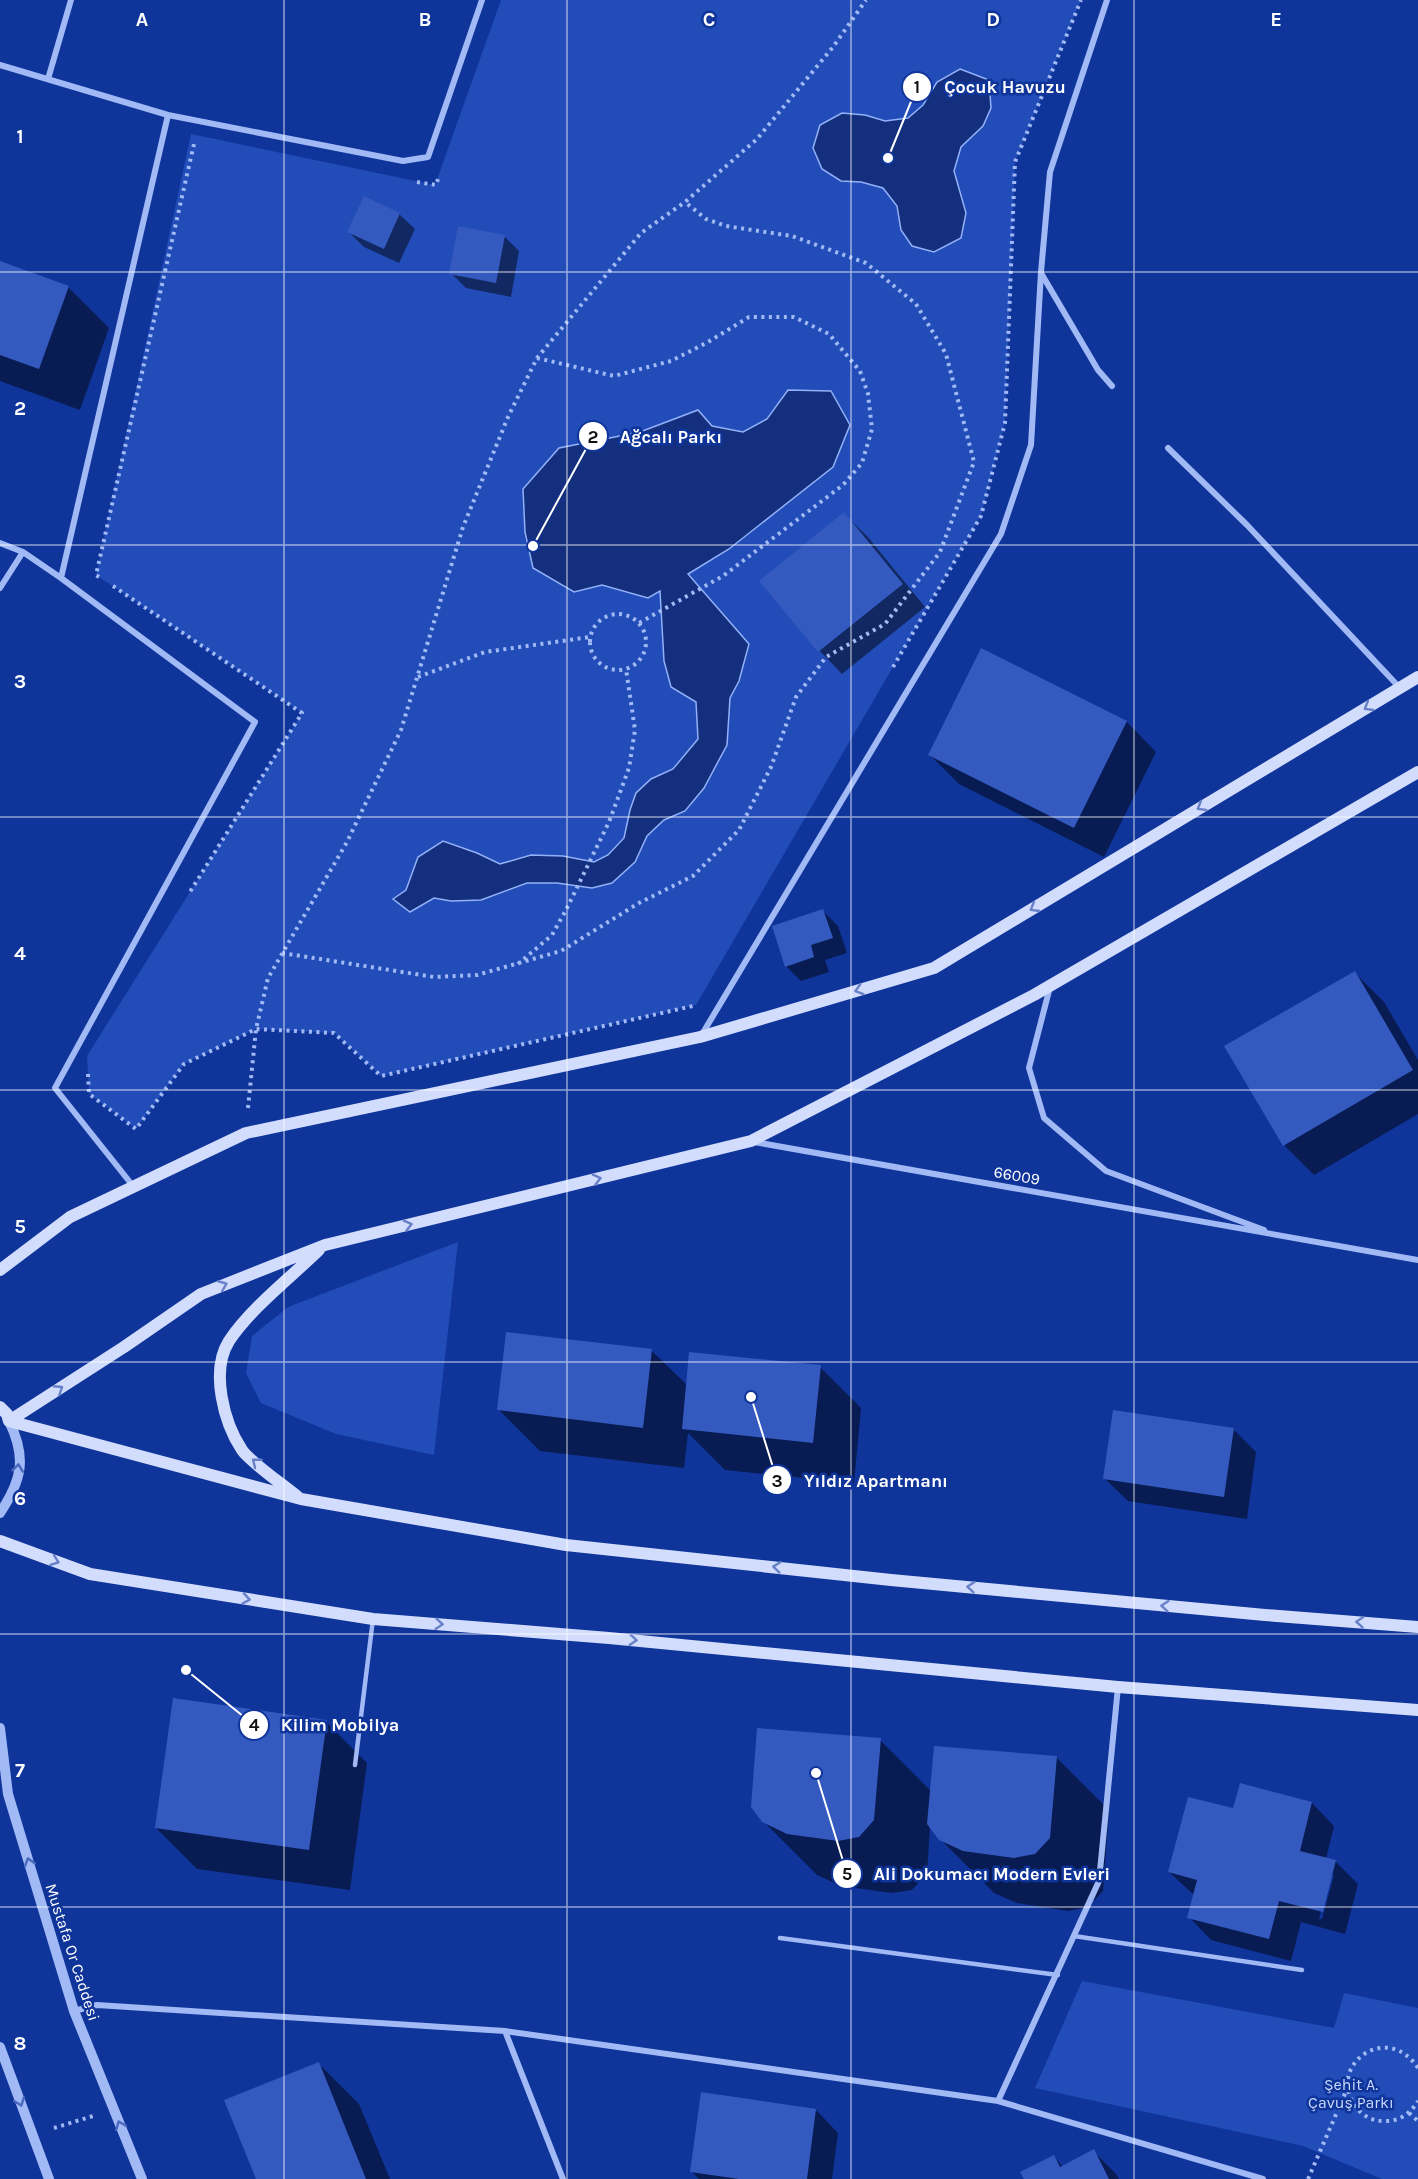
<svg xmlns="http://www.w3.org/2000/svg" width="1418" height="2179" font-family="Karla,sans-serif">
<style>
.green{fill:#224cb8}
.water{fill:#132f7d;stroke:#93b1f8;stroke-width:1.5}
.shadow{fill:#0007;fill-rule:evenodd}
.building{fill:#345ac0}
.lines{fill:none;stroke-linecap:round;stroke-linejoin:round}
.path{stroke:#a1b9f5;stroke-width:4;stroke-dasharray:3 4.5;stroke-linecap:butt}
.service{stroke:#a1b9f5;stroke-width:4.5}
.minor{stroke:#a1b9f5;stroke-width:6}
.tertiary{stroke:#a1b9f5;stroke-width:10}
.secondary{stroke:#d2ddfe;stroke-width:12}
.oneway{stroke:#6780c7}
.oneway2{stroke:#4969be}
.grid{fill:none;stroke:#fff;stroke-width:1.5;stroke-opacity:0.55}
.labels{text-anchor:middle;stroke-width:5;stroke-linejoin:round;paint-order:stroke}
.street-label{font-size:16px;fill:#fff;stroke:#0f349a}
.park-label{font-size:16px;fill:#cad9fe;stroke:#0f349a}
.grid-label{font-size:20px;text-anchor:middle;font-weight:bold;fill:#fff;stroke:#0f349a;stroke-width:5;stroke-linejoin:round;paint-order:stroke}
.leader{fill:none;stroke:#fff;stroke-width:2}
.callout-dot{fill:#fff;stroke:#0f349a;stroke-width:2}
.mark-label{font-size:18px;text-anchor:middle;font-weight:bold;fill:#111}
.callout-label{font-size:18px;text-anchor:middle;font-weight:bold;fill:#fff;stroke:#0f349a;stroke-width:5;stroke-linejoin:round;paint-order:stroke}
</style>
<rect width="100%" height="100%" fill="#0f349a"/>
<path class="green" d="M501,0H1081L1015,162L1005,423L981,516L696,1005L381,1076L334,1033L256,1029L184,1064L136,1129L89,1094L87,1056L302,713L96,575L191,134L435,185Z
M458,1242L434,1455L336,1434L261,1403L246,1373L252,1336L288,1307Z
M1082,1981L1334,2028L1344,1993L1418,2008V2179H1382L1303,2146L1035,2088Z"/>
<path class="water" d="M960,69L989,80L991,108L983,126L961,147L954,171L966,213L961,238L934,252L912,246L901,230L897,206L883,188L861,182L841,181L822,169L813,148L820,125L842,113L865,115L885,121L908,118L923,105L937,82Z
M788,390L831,391L850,425L833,467L729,549L688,574L749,644L739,681L730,698L727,745L704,788L685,811L664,820L647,836L635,862L612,883L592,888L557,883H527L481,900L451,901L434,898L410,912L393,899L406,890L418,857L443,841L477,853L500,864L531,855L563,856L594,862L608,855L624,838L630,810L636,793L651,779L673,769L698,739L696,702L671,687L664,661L660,591L648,598L602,585L574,592L533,568L525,532L523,489L559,448L640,432L698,410L712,426L743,432L767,419Z"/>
<path class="shadow" d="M365,198L399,214L415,229L399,263L364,247L349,232Z
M504,236L519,251L511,297L466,288L451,273Z
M0,262L68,287L109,328L80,410L0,381Z
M844,514L867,536L925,607L842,674L820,651L762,581Z
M982,650L1127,722L1156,752L1104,857L959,784L930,755Z
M823,911L838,926L847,953L825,960L829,972L801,981L786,966Z
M1354,972L1384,1002L1418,1060V1114L1314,1175L1284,1145L1226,1047Z
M651,1350L688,1386L820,1367L861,1408L854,1483L725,1470L688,1433L684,1468L540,1451L499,1410Z
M1233,1429L1256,1452L1247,1519L1128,1501L1105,1479Z
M326,1722L367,1763L350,1890L197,1869L156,1828Z
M880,1740L931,1791L1056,1757L1109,1810L1103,1891L1088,1907L1068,1911L1017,1903L994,1893L940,1839L930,1826L927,1873L912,1890L892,1893L841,1886L817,1875L763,1821Z
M1312,1803L1334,1826L1326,1859L1335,1861L1358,1884L1345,1934L1301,1922L1291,1961L1211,1940L1189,1917L1194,1895L1169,1872L1235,1810ZM1331,1875H1334L1322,1919H1319Z
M318,2063L359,2104L390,2179H258Z
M816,2110L838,2133L832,2179H699L691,2171Z
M1093,2151L1116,2174L1119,2179H1025L1054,2157L1063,2167Z"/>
<path class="building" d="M364,196L400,213L384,249L347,232Z
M458,226L505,235L496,283L449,274Z
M0,261L69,286L39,369L0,355Z
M844,512L903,584L818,652L759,581Z
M981,648L1127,721L1074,828L928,755Z
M823,909L833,938L811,945L814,957L785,967L772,926Z
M1355,971L1413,1070L1283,1146L1224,1046Z
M506,1332L652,1349L643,1428L497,1410Z
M689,1352L821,1365L813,1443L682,1429Z
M1113,1410L1234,1428L1224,1497L1103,1479Z
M173,1698L327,1720L309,1850L155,1828Z
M757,1728L881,1738L874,1820L859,1837L838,1841L787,1834L762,1822L751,1807Z
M934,1746L1057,1756L1050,1838L1035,1854L1014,1858L963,1851L939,1840L927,1824Z
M1240,1783L1312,1802L1300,1851L1336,1860L1323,1912L1279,1901L1269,1939L1187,1918L1197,1880L1168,1872L1188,1797L1233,1808Z
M319,2062L366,2179H256L224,2100Z
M701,2092L816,2109L807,2179H739L690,2172Z
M1094,2149L1109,2179H1024L1020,2172L1054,2155L1060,2167Z"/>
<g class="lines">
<path class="path" d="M417,182L436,185L439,176
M537,358L614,376L671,361L708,342L749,317H794L829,334L860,371L868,394L872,429L862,463L843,485L723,576L639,623
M99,577L96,575L194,144H197
M113,586L302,713L188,895
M590 642a28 28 0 1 1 56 0a28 28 0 1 1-56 0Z
M893,667L981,516L1005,423L1015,162L1081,0
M418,677L485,652L590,637
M282,953L434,977L477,975L561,951L639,903L693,876L739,830L771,767L796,697L826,657L885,624L940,552L974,462L946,354L916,304L866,263L792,236L726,226L706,219L685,202
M518,964L552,935L566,910L609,822L629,768L635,730L626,669
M88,1074L89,1094L136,1129L184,1064L256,1029L334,1033L381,1076L693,1006
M248,1108L256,1029L268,978L347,842L401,730L463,527L508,417L537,358L641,233L685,202L757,139L833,47L866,0
M1418,2068C1387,2021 1328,2065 1354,2104C1361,2115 1371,2121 1384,2121C1399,2122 1411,2113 1418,2101
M1409,2113L1418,2121
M54,2128L93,2116
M1308,2179L1347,2089"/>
<path class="service" d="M355,1765L373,1619
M1074,1936L1302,1970
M780,1938L1058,1975"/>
<path class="minor" d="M0,65L168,115L403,161L428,157L482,0
M48,79L71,0
M1041,273L1098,370L1112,386
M1168,448L1247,525L1400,688
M0,543L23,552L61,578L255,722L55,1088L133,1186
M61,578L168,115
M0,588L23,552
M1050,987L1029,1068L1044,1118L1106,1171L1264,1230
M701,1036L1001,534L1031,445L1041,272L1050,172L1107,0
M754,1142L1418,1260
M74,2011L97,2005L505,2031L998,2101L1263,2179
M505,2031L563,2179
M998,2101L1099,1881L1118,1687"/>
<path class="tertiary" d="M0,1513C22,1480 27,1458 9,1421
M0,1728L8,1794L74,2011L142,2179
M0,2047L49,2179"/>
<path class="secondary" d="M0,1270L70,1217L246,1133L700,1037L934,968L1418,677
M0,1407L7,1414L9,1421L301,1499L566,1545L891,1580L1265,1615L1418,1627
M9,1421L124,1347L201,1294L325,1245L751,1141L1034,995L1418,772
M298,1497C285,1486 250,1462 242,1450C224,1423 210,1371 229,1341C251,1308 290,1278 319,1250
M0,1541L90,1574L373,1619L609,1638L1118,1687L1418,1710"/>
</g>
<defs><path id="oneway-chevron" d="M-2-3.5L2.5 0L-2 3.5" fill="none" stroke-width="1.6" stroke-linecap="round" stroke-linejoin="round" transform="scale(1.5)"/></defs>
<g class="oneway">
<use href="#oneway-chevron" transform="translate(1368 707) rotate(149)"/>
<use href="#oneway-chevron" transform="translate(1201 807) rotate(149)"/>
<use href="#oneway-chevron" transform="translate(1034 908) rotate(149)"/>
<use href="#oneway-chevron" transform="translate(859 990) rotate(163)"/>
<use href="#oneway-chevron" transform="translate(597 1179) rotate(-14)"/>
<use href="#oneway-chevron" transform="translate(408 1225) rotate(-14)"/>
<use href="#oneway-chevron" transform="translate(223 1285) rotate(-22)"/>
<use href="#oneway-chevron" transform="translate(59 1389) rotate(-33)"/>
<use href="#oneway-chevron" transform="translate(256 1462) rotate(-141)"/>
<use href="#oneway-chevron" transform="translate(55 1561) rotate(20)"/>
<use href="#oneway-chevron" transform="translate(777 1567) rotate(-174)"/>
<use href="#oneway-chevron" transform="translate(971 1587) rotate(-175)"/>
<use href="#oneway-chevron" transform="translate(246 1599) rotate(9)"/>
<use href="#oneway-chevron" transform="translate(1165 1606) rotate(-175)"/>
<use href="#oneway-chevron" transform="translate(1360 1622) rotate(-176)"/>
<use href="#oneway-chevron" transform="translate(439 1624) rotate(5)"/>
<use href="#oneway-chevron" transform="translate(633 1640) rotate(5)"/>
</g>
<g class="oneway2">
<use href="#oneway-chevron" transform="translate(18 1468) rotate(-83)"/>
<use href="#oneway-chevron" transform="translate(29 1862) rotate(-107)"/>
<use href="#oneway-chevron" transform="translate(20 2102) rotate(70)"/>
<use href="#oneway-chevron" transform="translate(120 2125) rotate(-112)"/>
</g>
<path class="grid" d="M284,0V2179M567,0V2179M851,0V2179M1134,0V2179M0,272H1418M0,545H1418M0,817H1418M0,1090H1418M0,1362H1418M0,1634H1418M0,1907H1418"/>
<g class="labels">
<g class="street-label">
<text transform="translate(1017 1175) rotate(10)" y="6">66009</text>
<text transform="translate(73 1952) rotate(72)" y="6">Mustafa Or Caddesi</text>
</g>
<g class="park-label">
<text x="1351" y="2090">Şehit A.<tspan x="1351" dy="18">Çavuş Parkı</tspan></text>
</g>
</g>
<g class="grid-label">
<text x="142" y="26">A</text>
<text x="425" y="26">B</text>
<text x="709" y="26">C</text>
<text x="993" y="26">D</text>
<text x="1276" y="26">E</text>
<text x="20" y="143">1</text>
<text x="20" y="415">2</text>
<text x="20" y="688">3</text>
<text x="20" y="960">4</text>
<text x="20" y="1233">5</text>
<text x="20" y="1505">6</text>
<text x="20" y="1777">7</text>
<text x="20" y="2050">8</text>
</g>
<path class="leader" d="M888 158L917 87M533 546L593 436M751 1397L777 1480M186 1670L254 1725M816 1773L847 1874"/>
<g class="callout-dot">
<circle cx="888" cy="158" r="6"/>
<circle cx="533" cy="546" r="6"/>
<circle cx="751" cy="1397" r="6"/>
<circle cx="186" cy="1670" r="6"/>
<circle cx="816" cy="1773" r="6"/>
<circle cx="917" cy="87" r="15"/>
<circle cx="593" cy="436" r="15"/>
<circle cx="777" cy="1480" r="15"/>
<circle cx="254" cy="1725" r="15"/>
<circle cx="847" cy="1874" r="15"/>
</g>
<g class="mark-label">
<text x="917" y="93">1</text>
<text x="593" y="443">2</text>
<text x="777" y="1487">3</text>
<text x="254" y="1731">4</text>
<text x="847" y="1880">5</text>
</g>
<g class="callout-label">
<text x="1005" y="93">Çocuk Havuzu</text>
<text x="671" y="443">Ağcalı Parkı</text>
<text x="876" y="1487">Yıldız Apartmanı</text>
<text x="340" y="1731">Kilim Mobilya</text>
<text x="992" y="1880">Ali Dokumacı Modern Evleri</text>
</g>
</svg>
